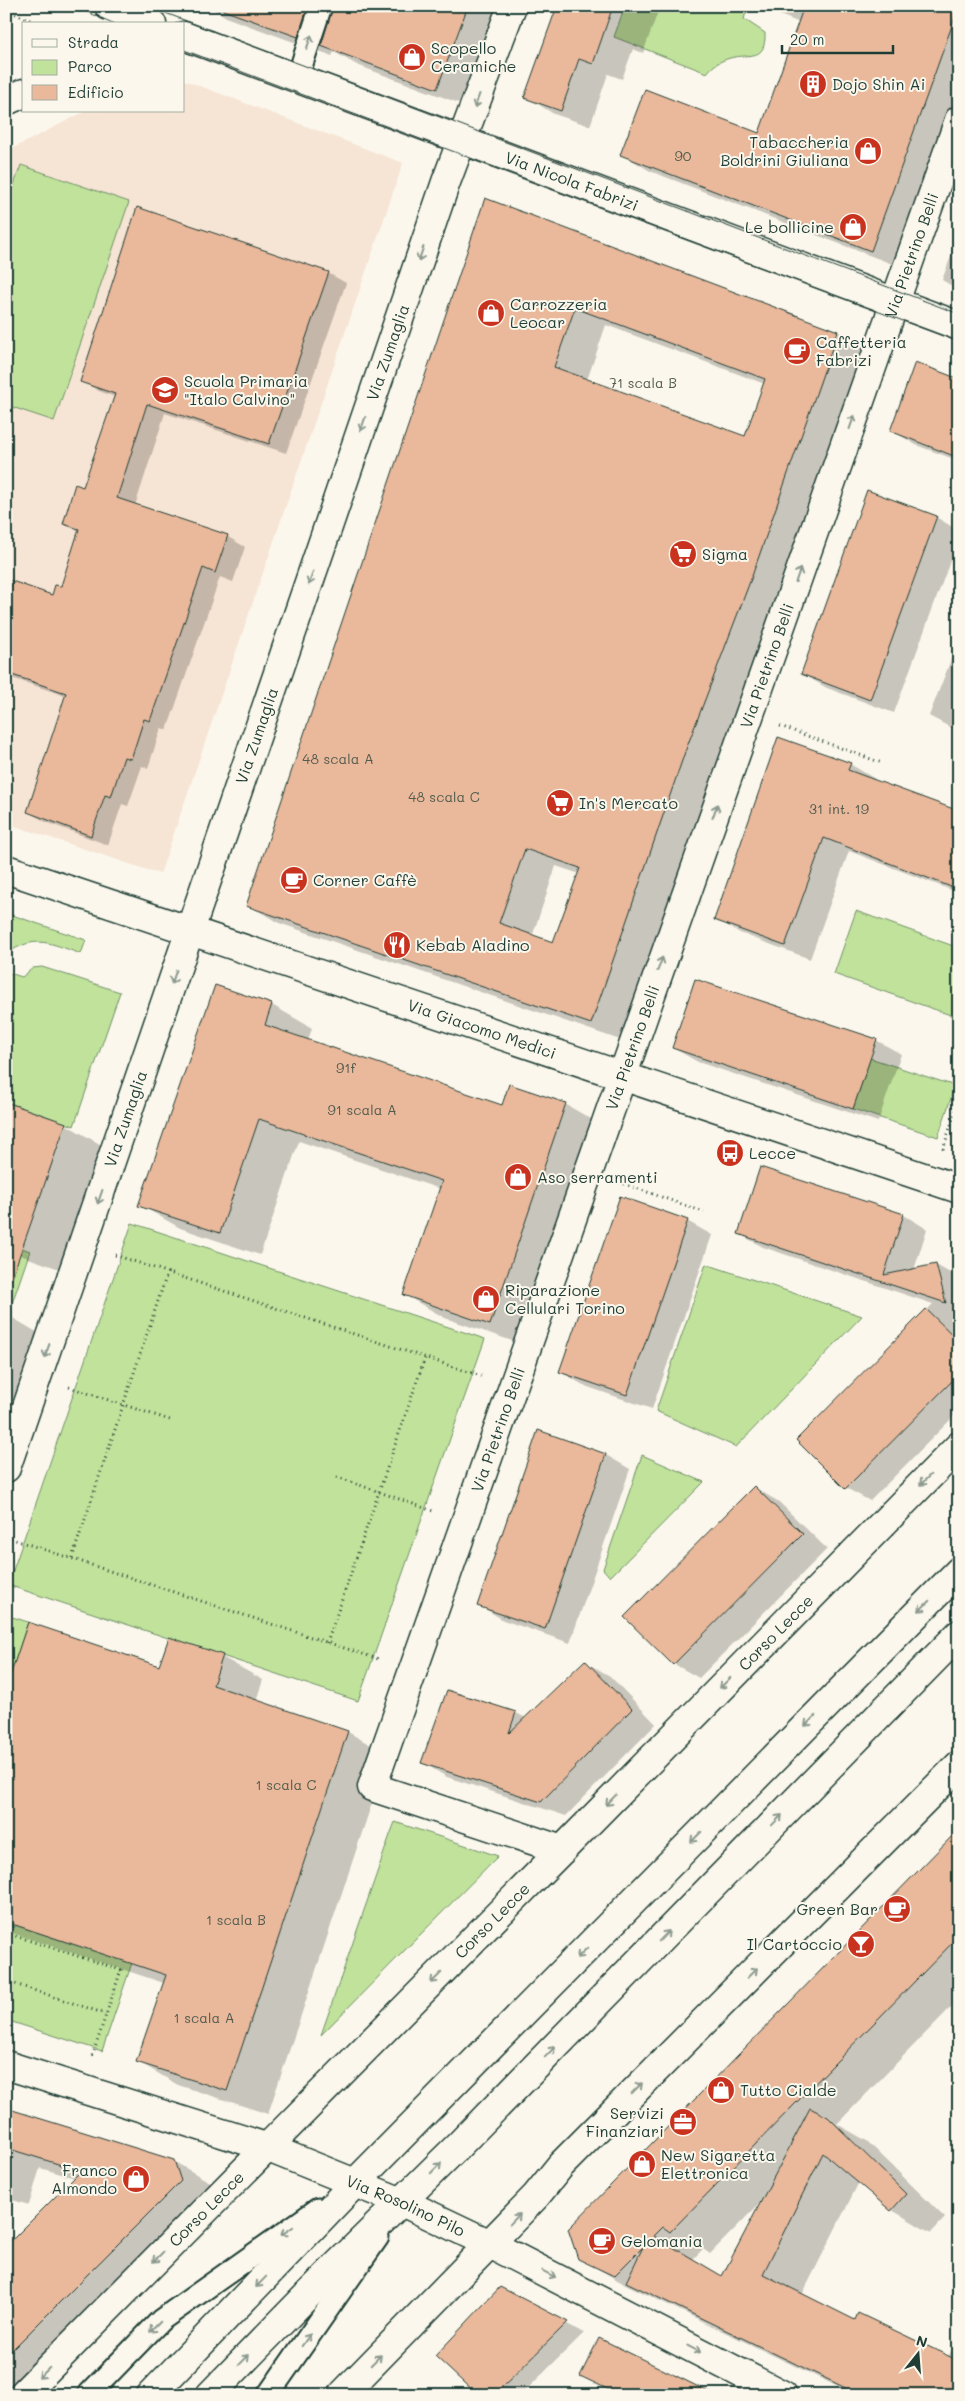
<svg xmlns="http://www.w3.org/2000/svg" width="965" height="2401" font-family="Mali,sans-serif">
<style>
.built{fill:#f6e4d4}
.green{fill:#c1e29b;stroke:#709068}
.shadow{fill:#0003;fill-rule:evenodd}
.building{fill:#eab89b;stroke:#1f3d34;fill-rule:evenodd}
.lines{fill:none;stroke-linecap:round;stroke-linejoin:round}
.service-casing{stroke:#1f3d34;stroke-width:25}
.minor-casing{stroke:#1f3d34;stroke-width:31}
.primary-casing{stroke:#1f3d34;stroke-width:31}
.path{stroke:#1f3d34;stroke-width:3;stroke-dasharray:1 4;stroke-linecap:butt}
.service{stroke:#fbf7ec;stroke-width:21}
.minor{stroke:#fbf7ec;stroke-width:28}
.primary{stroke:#fbf7ec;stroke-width:28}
.tram{stroke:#1f3d34;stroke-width:1}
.oneway{stroke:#8d9a90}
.labels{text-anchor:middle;stroke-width:4;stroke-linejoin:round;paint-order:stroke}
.number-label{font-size:14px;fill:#525c4e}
.poi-label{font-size:16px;fill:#1f3d34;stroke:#fbf7ec;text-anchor:start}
.street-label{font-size:16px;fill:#1f3d34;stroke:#fbf7ec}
</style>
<rect width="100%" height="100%" fill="#fbf7ec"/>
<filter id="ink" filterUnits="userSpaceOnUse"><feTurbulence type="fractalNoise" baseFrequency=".02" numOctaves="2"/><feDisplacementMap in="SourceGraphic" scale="10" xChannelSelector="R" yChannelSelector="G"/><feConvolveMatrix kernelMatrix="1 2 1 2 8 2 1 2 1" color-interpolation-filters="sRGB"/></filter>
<g filter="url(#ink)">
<path class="built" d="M184,80L403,163L160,874L6,823V152L86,111H184Z"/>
<path class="green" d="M625,6H748L744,19L765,33C766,62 750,53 730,58C720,61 713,65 707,73L614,37Z
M21,165L129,202L54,421L6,405V207Z
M856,911L959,948V1018L834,974Z
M6,913L86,940L81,954C50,943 36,934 6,954Z
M42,967L120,992L74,1126L6,1102V972L22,977L33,968Z
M870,1058L955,1086L938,1137L853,1109Z
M132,1223L485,1339L358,1701L8,1585Z
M6,1242L30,1251L9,1312L6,1311Z
M706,1264L862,1316L736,1447L656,1411Z
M642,1455L704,1482L610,1577L603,1569Z
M6,1615L28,1622L6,1688Z
M395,1822L498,1856L321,2035L390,1835Z
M6,1922L132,1963L102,2051L6,2020Z"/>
<path class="shadow" d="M208,6H509L472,108L357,65L334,52L332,56L228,18Z
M559,6H660L643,53L633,49L622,79L608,74L590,126L554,114L526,97Z
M757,6H959V103L900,267L650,171L622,154L760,135L800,23Z
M486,200L838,332L869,350L623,1041L279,923L248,905ZM606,325L765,384L745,438L587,380ZM556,866L580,874L553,944L538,938L533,934Z
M959,235V290L942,280Z
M328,273L346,283L286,453L165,413L135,506L228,537L245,547L233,582L220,577L167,730L161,728L148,768L142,766L128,806L122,804L108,845L46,822L28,812L66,696L6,676V580L53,597L62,588L79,532L64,523L84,488L115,397L99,391L81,381Z
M959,380V461L916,445L891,430Z
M936,517L959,531V537L894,713L827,688L802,674Z
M955,649L959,650V732L929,716Z
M850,764L875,779L874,781L959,812V893L849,851L810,959L740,933L716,919Z
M215,986L272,1005L312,1028L308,1041L502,1107L565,1104L605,1127L530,1347L445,1318L405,1295L440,1189L299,1141L260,1255L180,1228L140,1205Z
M876,1040L901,1054L878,1122L698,1062L673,1048Z
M65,1124L105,1147L62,1270L6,1250Z
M761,1168L904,1215L927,1229L914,1270L936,1265L959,1278V1411L870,1501L846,1488L798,1440L933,1304L763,1247L739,1234Z
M687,1221L712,1235L652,1409L585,1386L561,1372Z
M6,1314L40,1334L6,1430Z
M606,1455L630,1469L570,1643L503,1620L479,1605Z
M754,1487L779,1502L827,1549L699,1678L674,1664L626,1617Z
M222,1657L263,1680L256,1701L348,1732L388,1755L268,2114L178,2085L137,2061L164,1983L6,1931V1692Z
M585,1662L610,1676L656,1724L566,1816L447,1777L423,1763L448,1691L516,1713L526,1718Z
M959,1831V1999L837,2124L867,2141L945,2218L931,2233L892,2210L859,2182L802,2295L855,2322L948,2357L959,2336V2395H855L619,2281L579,2258ZM763,2200L723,2277L693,2259L703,2249L710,2254Z
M6,2109L173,2161L210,2182L217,2202L25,2395H6V2246L75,2178L40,2168L29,2205L6,2198Z
M501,2289L584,2333L521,2395H479Z"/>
<path class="building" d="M223,6H308L298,37L223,10Z
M333,6H468L437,89L321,46Z
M557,6H613L593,64L579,59L561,111L524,98Z
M804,6H959L871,251L620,155L645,89L759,133Z
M485,198L838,331L751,579L685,752L591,1024L246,906ZM575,308L765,379L745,436L554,367ZM525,849L580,868L553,942L499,923Z
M137,207L329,272L269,444L147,404L117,498L228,535L215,573L203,568L150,721L144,719L131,759L124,757L111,797L105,795L91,836L27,812L66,693L6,673V579L52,595L55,585L61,586L79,529L63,524L75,484L83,487L115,394L80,382Z
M915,362L959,379V458L890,431Z
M867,490L937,516L870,700L801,674Z
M778,737L851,763L848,770L959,811V890L824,838L785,946L714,920Z
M695,979L877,1039L853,1109L672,1048Z
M215,985L272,1004L265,1025L502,1105L509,1084L566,1103L490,1325L403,1295L442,1181L259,1119L220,1233L138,1206Z
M6,1102L66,1123L11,1280H6Z
M760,1167L904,1214L884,1275L936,1264L946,1303L738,1234Z
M620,1196L688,1220L627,1395L559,1372Z
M926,1309L959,1341V1374L845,1489L796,1440Z
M538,1430L606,1454L545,1629L477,1606Z
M754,1486L803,1534L673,1665L624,1617Z
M28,1622L159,1666L169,1637L223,1655L213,1685L348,1731L227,2091L136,2062L166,1975L6,1922V1688Z
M585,1660L632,1709L541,1802L421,1763L447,1690L516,1712L509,1733Z
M959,1829V1936L670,2232L663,2227L654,2236L722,2276L810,2108L828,2117L906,2194L891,2211L823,2153L763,2274L855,2320L858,2313L959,2361V2395H860L626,2282L643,2247L614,2276L578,2259L568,2229Z
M6,2108L174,2160L181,2181L6,2356V2246L81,2171L6,2148Z
M500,2287L568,2322L494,2395H477L435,2356Z
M599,2338L715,2395H620L580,2376Z"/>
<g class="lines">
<g class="service-casing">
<path id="service" d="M297,79L321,6
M88,2395L161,2320L318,2209
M268,2395L378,2237"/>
</g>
<g class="minor-casing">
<g id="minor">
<path d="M109,6L152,24"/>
<path id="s1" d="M184,36L959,326"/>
<path d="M6,101L24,93"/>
<path id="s2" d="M6,869L959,1189"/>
<path id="s3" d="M6,1468L446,182L512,6"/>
<path id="s4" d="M562,1850L372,1787L959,120"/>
<path id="s5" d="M6,2065L266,2147L402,2202L490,2244L783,2395"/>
<path id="s6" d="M22,2395L562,1850L959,1446"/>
<path d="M342,2395L536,2196L561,2165L959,1765"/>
</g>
</g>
<g class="primary-casing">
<path id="primary" d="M151,2395L355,2183L959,1571
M210,2395L335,2267L457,2147L959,1634"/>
</g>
<path class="path" d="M6,10L40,24
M780,726L882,763
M943,1149L959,1101
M619,1182L704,1212
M115,1255L481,1376
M69,1387L173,1421
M337,1477L433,1511
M6,1537L381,1660
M72,1558L168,1271
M327,1643L425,1358
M6,1933L121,1970L92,2057
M6,1946L14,1924
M6,1981L106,2014"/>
<use href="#service" class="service"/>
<use href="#minor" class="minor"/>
<use href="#primary" class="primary"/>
<path class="tram" d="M73,6L115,24
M147,6L959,314
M184,50L959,342"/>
</g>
<defs><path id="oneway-shaft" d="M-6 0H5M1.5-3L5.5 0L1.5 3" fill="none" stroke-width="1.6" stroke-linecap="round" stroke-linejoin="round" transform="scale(1.25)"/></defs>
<g class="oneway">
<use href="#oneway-shaft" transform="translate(309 42) rotate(-71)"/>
<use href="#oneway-shaft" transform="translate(477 101) rotate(110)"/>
<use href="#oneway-shaft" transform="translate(421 254) rotate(109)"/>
<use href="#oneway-shaft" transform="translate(852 422) rotate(-71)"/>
<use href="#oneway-shaft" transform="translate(363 424) rotate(109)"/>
<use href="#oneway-shaft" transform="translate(798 575) rotate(-71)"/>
<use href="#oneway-shaft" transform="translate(311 578) rotate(109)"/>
<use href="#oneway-shaft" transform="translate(715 811) rotate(-70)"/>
<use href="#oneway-shaft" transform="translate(660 964) rotate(-70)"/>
<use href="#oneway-shaft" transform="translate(174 977) rotate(109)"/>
<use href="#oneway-shaft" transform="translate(100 1197) rotate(109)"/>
<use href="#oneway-shaft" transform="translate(47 1351) rotate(109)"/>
<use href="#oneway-shaft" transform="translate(925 1480) rotate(135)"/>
<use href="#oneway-shaft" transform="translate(924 1606) rotate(135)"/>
<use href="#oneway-shaft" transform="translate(725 1683) rotate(135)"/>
<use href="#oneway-shaft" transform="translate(810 1721) rotate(135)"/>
<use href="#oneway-shaft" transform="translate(611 1800) rotate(134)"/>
<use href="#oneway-shaft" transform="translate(777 1820) rotate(-46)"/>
<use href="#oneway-shaft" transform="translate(696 1837) rotate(135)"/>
<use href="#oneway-shaft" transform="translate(664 1936) rotate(-46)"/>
<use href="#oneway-shaft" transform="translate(582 1953) rotate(135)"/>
<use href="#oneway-shaft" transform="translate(752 1973) rotate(-45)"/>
<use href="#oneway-shaft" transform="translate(436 1978) rotate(135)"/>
<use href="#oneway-shaft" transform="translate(550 2052) rotate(-46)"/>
<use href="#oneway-shaft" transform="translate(637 2088) rotate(-45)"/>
<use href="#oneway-shaft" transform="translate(436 2168) rotate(-45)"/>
<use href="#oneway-shaft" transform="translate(515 2219) rotate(-46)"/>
<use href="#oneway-shaft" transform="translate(287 2231) rotate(145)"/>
<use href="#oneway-shaft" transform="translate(158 2257) rotate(135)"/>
<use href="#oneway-shaft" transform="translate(549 2274) rotate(27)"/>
<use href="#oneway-shaft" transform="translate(261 2282) rotate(134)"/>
<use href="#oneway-shaft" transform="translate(155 2327) rotate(135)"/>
<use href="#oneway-shaft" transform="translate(306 2340) rotate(-55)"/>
<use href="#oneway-shaft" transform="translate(694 2349) rotate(27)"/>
<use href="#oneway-shaft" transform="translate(244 2360) rotate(-46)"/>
<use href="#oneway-shaft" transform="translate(376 2360) rotate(-45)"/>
<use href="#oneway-shaft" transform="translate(44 2373) rotate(135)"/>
</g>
</g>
<defs>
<g id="shop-disc" transform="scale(1.4375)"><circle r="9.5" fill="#c8321e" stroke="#fbf7ec"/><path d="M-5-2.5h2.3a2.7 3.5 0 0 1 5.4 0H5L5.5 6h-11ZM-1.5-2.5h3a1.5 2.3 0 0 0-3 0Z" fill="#fff"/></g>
<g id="building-disc" transform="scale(1.4375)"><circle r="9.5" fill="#c8321e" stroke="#fbf7ec"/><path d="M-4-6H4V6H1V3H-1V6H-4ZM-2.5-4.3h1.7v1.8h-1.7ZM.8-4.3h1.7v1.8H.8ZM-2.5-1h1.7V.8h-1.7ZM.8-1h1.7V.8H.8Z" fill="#fff"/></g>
<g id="cafe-disc" transform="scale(1.4375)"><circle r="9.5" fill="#c8321e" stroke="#fbf7ec"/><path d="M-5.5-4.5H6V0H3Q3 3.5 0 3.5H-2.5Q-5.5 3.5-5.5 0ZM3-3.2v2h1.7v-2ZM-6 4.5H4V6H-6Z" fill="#fff"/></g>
<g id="school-disc" transform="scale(1.4375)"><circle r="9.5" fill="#c8321e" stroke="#fbf7ec"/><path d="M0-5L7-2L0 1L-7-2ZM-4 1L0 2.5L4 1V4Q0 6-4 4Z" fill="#fff"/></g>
<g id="supermarket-disc" transform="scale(1.4375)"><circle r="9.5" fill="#c8321e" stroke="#fbf7ec"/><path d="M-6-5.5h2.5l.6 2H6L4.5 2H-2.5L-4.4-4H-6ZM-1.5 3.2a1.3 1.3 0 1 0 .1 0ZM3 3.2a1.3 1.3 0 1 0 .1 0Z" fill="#fff"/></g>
<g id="restaurant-disc" transform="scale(1.4375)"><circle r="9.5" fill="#c8321e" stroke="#fbf7ec"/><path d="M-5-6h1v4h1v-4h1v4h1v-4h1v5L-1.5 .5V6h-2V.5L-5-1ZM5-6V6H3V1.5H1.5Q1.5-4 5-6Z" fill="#fff"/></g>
<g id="bus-disc" transform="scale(1.4375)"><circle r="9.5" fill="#c8321e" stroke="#fbf7ec"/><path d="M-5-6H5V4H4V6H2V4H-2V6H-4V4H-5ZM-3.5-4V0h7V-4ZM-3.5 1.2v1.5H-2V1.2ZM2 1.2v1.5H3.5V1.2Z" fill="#fff"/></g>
<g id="bar-disc" transform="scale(1.4375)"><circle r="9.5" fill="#c8321e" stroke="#fbf7ec"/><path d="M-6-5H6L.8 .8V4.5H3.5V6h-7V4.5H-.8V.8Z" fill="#fff"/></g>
<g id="office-disc" transform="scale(1.4375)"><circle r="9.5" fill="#c8321e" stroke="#fbf7ec"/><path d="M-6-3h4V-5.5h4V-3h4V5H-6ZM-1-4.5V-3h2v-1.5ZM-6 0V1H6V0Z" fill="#fff"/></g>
</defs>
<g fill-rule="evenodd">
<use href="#shop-disc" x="412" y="57"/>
<use href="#building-disc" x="813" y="84"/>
<use href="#shop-disc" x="868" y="151"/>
<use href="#shop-disc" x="853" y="227"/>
<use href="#shop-disc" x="491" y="313"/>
<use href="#cafe-disc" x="797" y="351"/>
<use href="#school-disc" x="165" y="390"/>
<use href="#supermarket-disc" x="683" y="554"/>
<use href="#supermarket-disc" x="560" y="803"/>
<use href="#cafe-disc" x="294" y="880"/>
<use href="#restaurant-disc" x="397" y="945"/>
<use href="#bus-disc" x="730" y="1153"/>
<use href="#shop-disc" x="518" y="1177"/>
<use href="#shop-disc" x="486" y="1299"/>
<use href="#cafe-disc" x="897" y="1909"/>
<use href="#bar-disc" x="861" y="1944"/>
<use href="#shop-disc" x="721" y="2090"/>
<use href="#office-disc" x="683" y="2122"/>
<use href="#shop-disc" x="642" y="2164"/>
<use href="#shop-disc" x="136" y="2179"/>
<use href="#cafe-disc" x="602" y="2241"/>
</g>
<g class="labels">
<g class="number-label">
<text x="683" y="161">90</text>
<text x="643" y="388">71 scala B</text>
<text x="338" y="764">48 scala A</text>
<text x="444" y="802">48 scala C</text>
<text x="839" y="814">31 int. 19</text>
<text x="346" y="1073">91f</text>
<text x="362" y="1115">91 scala A</text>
<text x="286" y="1790">1 scala C</text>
<text x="236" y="1925">1 scala B</text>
<text x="204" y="2023">1 scala A</text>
</g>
<g class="poi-label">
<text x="431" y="54">Scopello<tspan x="431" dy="18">Ceramiche</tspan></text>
<text x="832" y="90">Dojo Shin Ai</text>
<text x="849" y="148" text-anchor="end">Tabaccheria<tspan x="849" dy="18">Boldrini Giuliana</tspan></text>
<text x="834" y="233" text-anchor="end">Le bollicine</text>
<text x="510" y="310">Carrozzeria<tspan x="510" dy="18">Leocar</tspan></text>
<text x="816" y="348">Caffetteria<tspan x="816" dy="18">Fabrizi</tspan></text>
<text x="184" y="387">Scuola Primaria<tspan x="184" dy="18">"Italo Calvino"</tspan></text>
<text x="702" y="560">Sigma</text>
<text x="579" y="809">In's Mercato</text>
<text x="313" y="886">Corner Caffè</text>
<text x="416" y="951">Kebab Aladino</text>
<text x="749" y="1159">Lecce</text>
<text x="537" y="1183">Aso serramenti</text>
<text x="505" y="1296">Riparazione<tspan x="505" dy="18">Cellulari Torino</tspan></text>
<text x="878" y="1915" text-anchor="end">Green Bar</text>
<text x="842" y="1950" text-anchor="end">Il Cartoccio</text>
<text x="740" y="2096">Tutto Cialde</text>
<text x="664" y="2119" text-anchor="end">Servizi<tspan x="664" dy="18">Finanziari</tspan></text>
<text x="661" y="2161">New Sigaretta<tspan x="661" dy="18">Elettronica</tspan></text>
<text x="117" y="2176" text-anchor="end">Franco<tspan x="117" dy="18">Almondo</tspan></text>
<text x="621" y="2247">Gelomania</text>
</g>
<g class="street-label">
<text dy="6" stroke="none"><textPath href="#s1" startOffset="414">Via Nicola Fabrizi</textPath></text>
<text dy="6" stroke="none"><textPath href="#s4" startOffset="1824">Via Pietrino Belli</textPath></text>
<text dy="6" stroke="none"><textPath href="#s3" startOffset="1179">Via Zumaglia</textPath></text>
<text dy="6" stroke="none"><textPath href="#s4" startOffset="1389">Via Pietrino Belli</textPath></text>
<text dy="6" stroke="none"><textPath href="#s3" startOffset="774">Via Zumaglia</textPath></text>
<text dy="6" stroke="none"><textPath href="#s2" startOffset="502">Via Giacomo Medici</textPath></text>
<text dy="6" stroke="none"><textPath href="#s4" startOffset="984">Via Pietrino Belli</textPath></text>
<text dy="6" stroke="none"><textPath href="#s3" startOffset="369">Via Zumaglia</textPath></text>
<text dy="6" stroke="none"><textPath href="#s4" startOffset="579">Via Pietrino Belli</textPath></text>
<text dy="6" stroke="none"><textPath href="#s6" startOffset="1072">Corso Lecce</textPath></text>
<text dy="6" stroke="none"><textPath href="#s6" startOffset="668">Corso Lecce</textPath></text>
<text dy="6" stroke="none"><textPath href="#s5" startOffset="424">Via Rosolino Pilo</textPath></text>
<text dy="6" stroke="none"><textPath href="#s6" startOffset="262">Corso Lecce</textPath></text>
</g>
</g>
<rect width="965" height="2401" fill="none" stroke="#fbf7ec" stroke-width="25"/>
<rect x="12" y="12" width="940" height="2376" fill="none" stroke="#1f3d34" stroke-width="2" filter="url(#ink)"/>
<rect x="22" y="22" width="162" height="90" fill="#fbf7ec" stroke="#a3ada2"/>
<rect x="32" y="39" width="25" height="8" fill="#fbf7ec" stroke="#a3ada2"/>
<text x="68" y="48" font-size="15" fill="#1f3d34">Strada</text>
<rect x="32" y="60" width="25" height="15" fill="#c1e29b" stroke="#a3ada2"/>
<text x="68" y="72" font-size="15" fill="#1f3d34">Parco</text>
<rect x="32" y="85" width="25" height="15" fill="#eab89b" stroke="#a3ada2"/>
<text x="68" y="98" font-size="15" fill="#1f3d34">Edificio</text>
<g transform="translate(918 2354) rotate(17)" stroke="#fbf7ec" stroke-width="4" paint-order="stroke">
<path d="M0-4L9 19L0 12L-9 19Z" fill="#1f3d34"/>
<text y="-8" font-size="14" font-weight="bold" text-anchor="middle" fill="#1f3d34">N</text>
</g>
<path d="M782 45v8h111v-8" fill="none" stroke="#1f3d34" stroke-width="2.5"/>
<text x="790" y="45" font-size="15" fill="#1f3d34" stroke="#fbf7ec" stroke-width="4" paint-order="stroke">20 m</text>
</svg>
